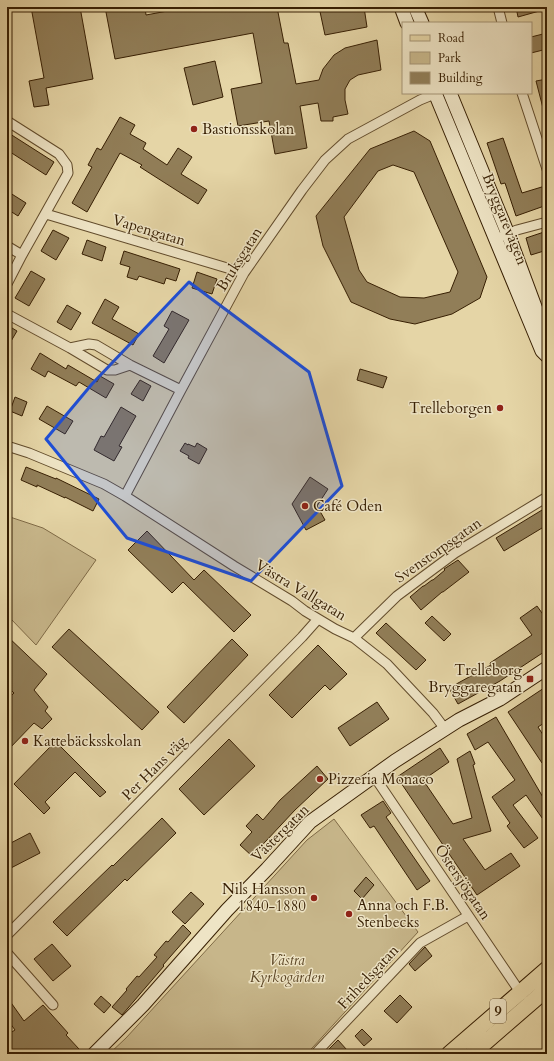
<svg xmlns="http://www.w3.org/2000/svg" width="554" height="1061" font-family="Cardo,serif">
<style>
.green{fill:#c7b68a;stroke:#7f6a46}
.building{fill:#917e58;stroke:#371f03;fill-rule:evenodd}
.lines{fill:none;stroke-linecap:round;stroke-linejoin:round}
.street-casing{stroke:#624c2c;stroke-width:11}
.secondary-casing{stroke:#371f03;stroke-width:15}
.primary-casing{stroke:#371f03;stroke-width:17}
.street{stroke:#eee4c5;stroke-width:9}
.secondary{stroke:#eee4c5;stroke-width:13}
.primary{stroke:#e5d5a6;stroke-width:15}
.marked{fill:#1d4ed8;fill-opacity:0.2;stroke:#1d4ed8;stroke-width:3;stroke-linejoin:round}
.poi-dot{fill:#8f2418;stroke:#eee4c5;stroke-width:1.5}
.labels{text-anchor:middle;stroke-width:3;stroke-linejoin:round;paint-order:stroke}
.shield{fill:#eee4c5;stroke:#6e5a3d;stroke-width:1}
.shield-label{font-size:14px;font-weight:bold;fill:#371f03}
.poi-label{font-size:15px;fill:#371f03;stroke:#eee4c5;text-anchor:start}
.street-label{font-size:15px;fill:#371f03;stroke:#eee4c5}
.park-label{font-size:15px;font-style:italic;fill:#5b4525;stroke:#eee4c5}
</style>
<rect width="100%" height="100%" fill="#e5d5a6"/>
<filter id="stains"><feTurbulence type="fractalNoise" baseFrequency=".005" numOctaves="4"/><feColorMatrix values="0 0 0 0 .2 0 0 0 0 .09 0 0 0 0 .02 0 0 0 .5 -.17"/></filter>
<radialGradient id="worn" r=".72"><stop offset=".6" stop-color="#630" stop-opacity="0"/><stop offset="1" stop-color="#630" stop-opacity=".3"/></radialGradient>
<path class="green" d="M7,516L43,528L96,560L36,645L11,619L7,620Z
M334,819L418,932L313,1047L306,1054H109L126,1038L307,840Z"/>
<path class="building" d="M31,7H80L93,79L46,88L49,105L34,107L29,81L44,78Z
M105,7H145L146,15L189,7H277L284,43H288L296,84L319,80L323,69L334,55L345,48L377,40L381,70L358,75L350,80L345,89V100L348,114L333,117V121H321L318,103L300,106L307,148L275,154L269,121L238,126L231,89L262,83L253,33L115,59Z
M319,7H364L367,27L325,35Z
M516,7H543V10L518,17Z
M547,33V49L531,53V37Z
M215,61L223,97L193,105L184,68Z
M547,79V112H544L536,81Z
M120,117L135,125L130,134L146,143L143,149L167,165L178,148L192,157L181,174L207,190L198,204L140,167L142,165L120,153L87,212L72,203L92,167L88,165L97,148L101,150Z
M414,131L430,141L487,277L480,298L452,314L415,324L390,319L351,302L323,246L316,216L370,149ZM393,165L414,172L458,272L450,292L424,298L400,297L367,282L359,270L344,217L378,171Z
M7,132L54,162L46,175L7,150Z
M503,138L522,193L545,186L547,190V205L516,216L505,183L501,184L487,143Z
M7,191L26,203L18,216L7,209Z
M53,230L69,238L56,260L41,251Z
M547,231V250L531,255L526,238Z
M87,240L106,247L102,261L82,254Z
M124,251L180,269L176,281L166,278L164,284L139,276L137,280L127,277L130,267L120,264Z
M31,271L45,279L29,306L15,298Z
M197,272L217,279L212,294L192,288Z
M105,299L119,307L112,319L139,334L133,345L92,323Z
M67,305L81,313L71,330L57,322Z
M172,311L189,320L164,363L153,356L169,329L164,326Z
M7,325L17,331L7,348Z
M40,353L66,369L68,365L97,382L100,376L114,384L106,398L79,382L76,386L48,371L45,377L31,369Z
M360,369L387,377L383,388L357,380Z
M140,380L151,386L143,401L131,394Z
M15,397L27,402L22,416L10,411Z
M47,406L73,421L65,434L39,419Z
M121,407L136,416L119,446L122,447L114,461L94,450L101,436L104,437Z
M185,443L188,445V444L195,447L197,443L207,449L199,464L188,458L189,456L180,451Z
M26,467L56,479V478L99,499L93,511L65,497V498L37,485V487L21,480Z
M310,477L328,489L317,506L325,520L306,530L292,504Z
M547,507V525L504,551L496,538Z
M147,531L194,580L204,570L251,615L234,632L183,582L172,593L128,550Z
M458,560L469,572L443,592H442L421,610L410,597L423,586H424L432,580H433L445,570L444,569Z
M537,606L547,620V650L500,681L458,704L449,688L491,665L490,663L532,635L520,618Z
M432,616L451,634L444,641L425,623Z
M386,623L426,660L416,670L376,633Z
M69,629L159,712L142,730L52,647Z
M7,636L47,674L34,690L48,707L45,711L52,719L42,729L34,723L7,751V700L14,693L7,686Z
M232,639L248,655L184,723L167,707Z
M318,645L347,674L330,690L325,685L292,718L269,695Z
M547,686V721L538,727L547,741V759L542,763L508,712Z
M377,702L389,719L350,746L338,728Z
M496,717L544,799L547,797V825L526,795L513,805L538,838L524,848L507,826L510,823L492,797L515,780L488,742L475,750L467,734Z
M53,739L106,792L100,797L75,772L45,802L50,808L44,814L14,784L50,747L47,745Z
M229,739L255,766L204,815L179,789Z
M440,748L449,762L423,780L453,824L472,818L457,759L470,751L475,764L473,765L491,831L463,839L485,870L511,853L520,866L477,895L397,777Z
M317,766L328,779L295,810L252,856L240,845L252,832L246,826L257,814L263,820L280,800Z
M383,801L391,813L386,817L430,881L417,890L374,826L370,828L361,815Z
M162,818L176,833L127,881L125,879L67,936L53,922L112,865L113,866Z
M30,833L40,853L7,870V845Z
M366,877L374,885L362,899L354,891Z
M191,892L204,904L185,924L172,912Z
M183,925L191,933L163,965L164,966L122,1015L112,1007L127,990L126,989L137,976L139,977L157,957L154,955L166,941L168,942Z
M52,944L71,966L53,981L34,959Z
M425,947L432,956L415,971L409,964Z
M400,995L412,1007L397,1023L384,1011Z
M101,996L111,1005L104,1013L94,1004Z
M7,997L24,1021L43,1005L68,1033L66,1035L79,1049L73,1054H7V1035L15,1030L7,1019Z
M362,1029L372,1039L364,1046L355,1036Z
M338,1040L347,1050L342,1054H324Z"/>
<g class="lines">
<g class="street-casing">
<path id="street" d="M498,7L502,23
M522,93L547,169
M7,121L59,154L67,165L68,173L22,255L7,284
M46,214L244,273
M503,236L517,230L547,222
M7,246L22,255
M7,314L70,348L107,370H115L130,365
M70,348L89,344L96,345L130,365L181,390
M7,446L29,453L104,484L125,496L234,566L292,601L305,611L335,629L354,638L387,664L433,713L445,729
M125,496L181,390L244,273L302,190L325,160L348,139L420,100L437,93
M354,638L397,596L455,553L547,497
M374,776L522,995
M7,935L117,825L302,637L318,619
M7,953L53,1005
M315,1054L420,943L468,916"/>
</g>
<g class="secondary-casing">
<path id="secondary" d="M401,7L407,23
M415,7L422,23
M435,93L542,351L547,356
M450,93L508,234L547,339
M94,1054L143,1005L227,910L267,869L310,822L395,761L445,729L459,720L500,699L547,668"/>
</g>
<g class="primary-casing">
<path id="primary" d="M449,1054L547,969
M472,1054L547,989"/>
</g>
<use href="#street" class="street"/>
<use href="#secondary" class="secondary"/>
<use href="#primary" class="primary"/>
</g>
<path class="marked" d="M189,282L309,372L342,486L251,581L127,538L46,439L92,384Z"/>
<g class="poi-dot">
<circle cx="194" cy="129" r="4"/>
<circle cx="500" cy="408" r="4"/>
<circle cx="305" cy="506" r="4"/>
<rect x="526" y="675" width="8" height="8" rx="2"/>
<circle cx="25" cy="741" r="4"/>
<circle cx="320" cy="779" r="4"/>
<circle cx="314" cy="898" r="4"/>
<circle cx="349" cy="914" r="4"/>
</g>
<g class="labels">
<rect class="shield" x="490" y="999" width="16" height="24" rx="3"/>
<g class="shield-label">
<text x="498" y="1016">9</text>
</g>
<g class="poi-label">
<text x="202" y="134">Bastionsskolan</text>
<text x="492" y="413" text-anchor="end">Trelleborgen</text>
<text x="313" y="511">Café Oden</text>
<text x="522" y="675" text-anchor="end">Trelleborg<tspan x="522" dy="17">Bryggaregatan</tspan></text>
<text x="33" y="746">Kattebäcksskolan</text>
<text x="328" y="784">Pizzeria Monaco</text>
<text x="306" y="894" text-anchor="end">Nils Hansson<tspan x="306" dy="17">1840-1880</tspan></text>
<text x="357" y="910">Anna och F.B.<tspan x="357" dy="17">Stenbecks</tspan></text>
</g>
<g class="street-label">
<text transform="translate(505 219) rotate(68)" y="5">Bryggarevägen</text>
<text transform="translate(149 230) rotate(17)" y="5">Vapengatan</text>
<text transform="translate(239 259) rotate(-58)" y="5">Bruksgatan</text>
<text transform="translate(438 550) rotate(-35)" y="5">Svenstorpsgatan</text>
<text transform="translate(301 590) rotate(31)" y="5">Västra Vallgatan</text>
<text transform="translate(154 768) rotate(-45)" y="5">Per Hans väg</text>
<text transform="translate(280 833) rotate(-45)" y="5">Västergatan</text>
<text transform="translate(463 882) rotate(56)" y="5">Östersjögatan</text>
<text transform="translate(368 977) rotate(-47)" y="5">Frihedsgatan</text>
</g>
<g class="park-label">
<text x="287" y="965">Västra<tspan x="287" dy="17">Kyrkogården</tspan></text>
</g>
</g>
<rect width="554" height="1061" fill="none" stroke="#e5d5a6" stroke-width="24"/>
<rect x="8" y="8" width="538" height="1045" fill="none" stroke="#371f03" stroke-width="2"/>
<rect x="12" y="12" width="530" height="1037" fill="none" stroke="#371f03"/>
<rect x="402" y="22" width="130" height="72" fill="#eee4c5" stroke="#a59577"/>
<rect x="410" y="35" width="20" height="6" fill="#e5d5a6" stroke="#a59577"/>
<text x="438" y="42" font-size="12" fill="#371f03">Road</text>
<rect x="410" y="52" width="20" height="12" fill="#c7b68a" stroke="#a59577"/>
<text x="438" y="62" font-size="12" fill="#371f03">Park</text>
<rect x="410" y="72" width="20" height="12" fill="#917e58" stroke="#a59577"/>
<text x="438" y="82" font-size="12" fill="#371f03">Building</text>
<rect width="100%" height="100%" filter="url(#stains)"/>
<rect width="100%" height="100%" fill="url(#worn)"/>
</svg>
